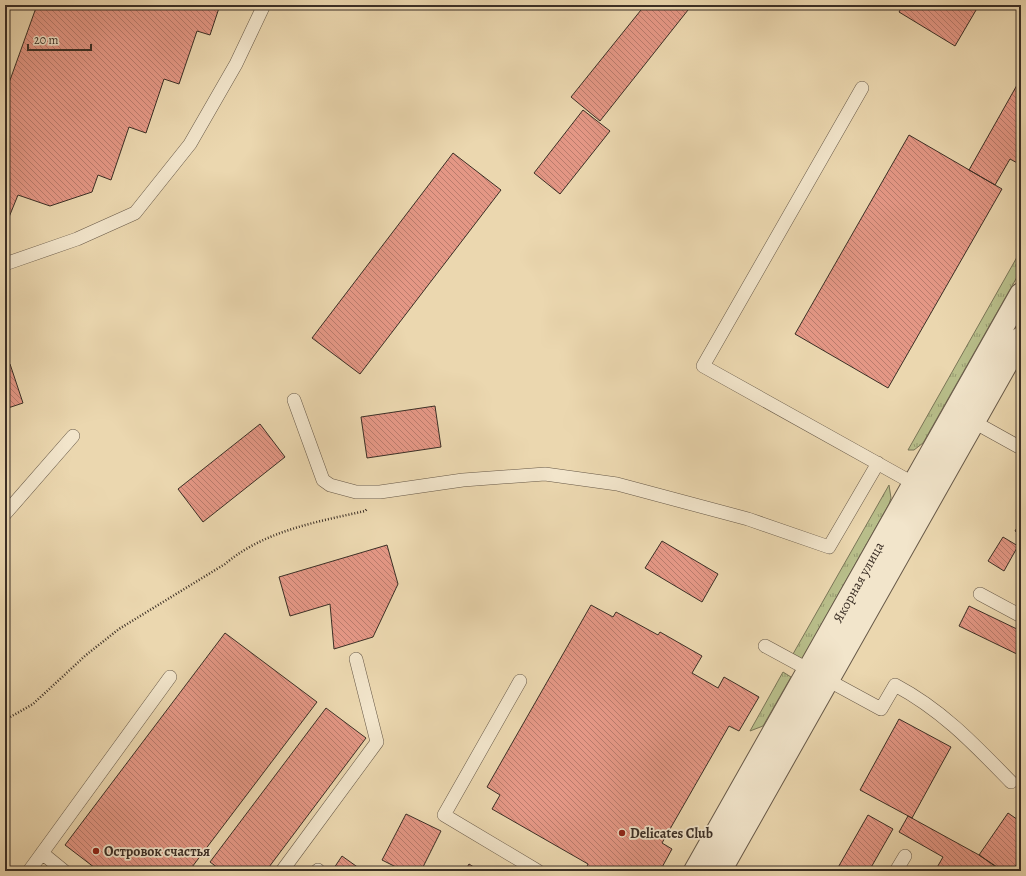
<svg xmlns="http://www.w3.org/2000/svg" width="1026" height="876" font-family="Alegreya,serif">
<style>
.grass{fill:url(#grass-tufts);stroke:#7a7658}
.building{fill:url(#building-back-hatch);stroke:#3b2f26}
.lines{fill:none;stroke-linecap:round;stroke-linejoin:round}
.service-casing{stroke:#675948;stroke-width:14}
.tertiary-casing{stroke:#675948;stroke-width:24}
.path{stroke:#3b2f26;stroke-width:2.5;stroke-dasharray:1 2;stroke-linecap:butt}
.service{stroke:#f2e5cb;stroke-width:13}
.tertiary{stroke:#f2e5cb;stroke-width:22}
.poi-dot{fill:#8f2418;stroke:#f2e5cb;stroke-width:1.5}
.labels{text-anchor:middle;stroke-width:3.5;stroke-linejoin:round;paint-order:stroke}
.street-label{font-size:14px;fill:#3b2f26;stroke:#f2e5cb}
.poi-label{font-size:14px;font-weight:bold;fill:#3b2f26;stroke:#f2e5cb;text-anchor:start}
</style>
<defs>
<pattern id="grass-tufts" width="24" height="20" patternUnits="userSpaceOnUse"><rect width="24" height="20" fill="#b8be8a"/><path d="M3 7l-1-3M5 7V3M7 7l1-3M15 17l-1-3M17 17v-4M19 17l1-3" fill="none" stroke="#979b71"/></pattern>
<pattern id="building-back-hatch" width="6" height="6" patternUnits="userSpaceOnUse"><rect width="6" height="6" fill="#e49785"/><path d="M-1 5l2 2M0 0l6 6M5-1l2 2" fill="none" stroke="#ba7c6d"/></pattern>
</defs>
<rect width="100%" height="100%" fill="#ebd7af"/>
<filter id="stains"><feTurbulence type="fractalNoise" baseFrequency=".005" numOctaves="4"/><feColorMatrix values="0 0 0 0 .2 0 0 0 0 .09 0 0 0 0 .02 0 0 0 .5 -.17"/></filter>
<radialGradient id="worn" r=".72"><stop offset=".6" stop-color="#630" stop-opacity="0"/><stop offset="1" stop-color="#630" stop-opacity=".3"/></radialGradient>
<path class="grass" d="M1021,250V270L923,443L914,450H908Z
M889,485L891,498L889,504L802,659L793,654Z
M783,672L791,677L763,726L750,731Z"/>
<path class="building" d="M37,5H220L210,35L197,31L179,84L164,79L146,133L129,127L111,180L98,175L92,192L50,206L18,195L5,227V94Z
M645,5H692L600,121L571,97Z
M903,5H979L955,46L899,12Z
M1021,78V165L1010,159L995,185L969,170Z
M583,110L610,131L560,194L534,173Z
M909,135L1002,189L888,388L795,334Z
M453,153L501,190L360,374L312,338Z
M10,364L23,403L5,409V366Z
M435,406L441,447L367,458L361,417Z
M260,424L285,457L203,522L178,489Z
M1021,521V535L1015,531Z
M1003,537L1018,546L1004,571L988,561Z
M662,541L718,574L702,602L645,568Z
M387,545L398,584L373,637L334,649L330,604L290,616L279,577Z
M591,605L613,617L616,612L658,635L660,632L702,656L692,673L718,688L724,677L759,697L739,731L729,726L662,843L672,849L660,871H585L588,864L492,809L500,795L487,787Z
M969,606L1021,631V656L959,626Z
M225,633L317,702L189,871H99L65,845Z
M326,708L366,738L266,871H222L210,862Z
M899,719L951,747L912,818L860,790Z
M1008,813L1021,822V858L1012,871H1003L979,855Z
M406,814L441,831L421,871H404L382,860Z
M868,815L893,829L869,871H836Z
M908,816L979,855L999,869L998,871H935L943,857L899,832Z
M342,856L363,871H332Z
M469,864L480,871H465Z"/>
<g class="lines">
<g class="service-casing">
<path id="service" d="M862,88L703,366L920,487
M5,264L77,239L135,213L190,144L236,64L264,5
M294,400L323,480L330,485L356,492H380L463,480L545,474L617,484L748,519L829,547L878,463
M974,422L1021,448
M5,514L73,436
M980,594L1021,616
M765,646L881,709L895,685C942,710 974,744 1011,782
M520,681L444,815L538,871
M42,853L64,871
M29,871L170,677
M282,871L377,742L356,659
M317,871L318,870
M896,871L905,856"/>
</g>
<g class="tertiary-casing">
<path id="tertiary" d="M695,871L1021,294
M720,871L1021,338"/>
</g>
<path class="path" d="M5,720L33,704L86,655L119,629L225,564C264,531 316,522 365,511L367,509"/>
<use href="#service" class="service"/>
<use href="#tertiary" class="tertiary"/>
</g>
<g class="poi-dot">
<circle cx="622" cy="833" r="4"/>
<circle cx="96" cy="851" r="4"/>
</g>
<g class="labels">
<g class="street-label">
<text transform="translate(858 582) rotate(-61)" y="5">Якорная улица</text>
</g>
<g class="poi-label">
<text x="630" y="838">Delicates Club</text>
<text x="104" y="856">Островок счастья</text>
</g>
</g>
<rect width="1026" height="876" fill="none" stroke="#ebd7af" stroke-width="20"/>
<rect x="6" y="6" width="1014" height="864" fill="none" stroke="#3b2f26" stroke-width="2"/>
<rect x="10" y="10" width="1006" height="856" fill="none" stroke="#3b2f26"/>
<path d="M28 44v6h63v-6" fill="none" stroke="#3b2f26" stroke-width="2"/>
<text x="34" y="44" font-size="12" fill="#3b2f26" stroke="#f2e5cb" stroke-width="3" paint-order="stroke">20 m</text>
<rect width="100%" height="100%" filter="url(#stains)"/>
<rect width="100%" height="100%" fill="url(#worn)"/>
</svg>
